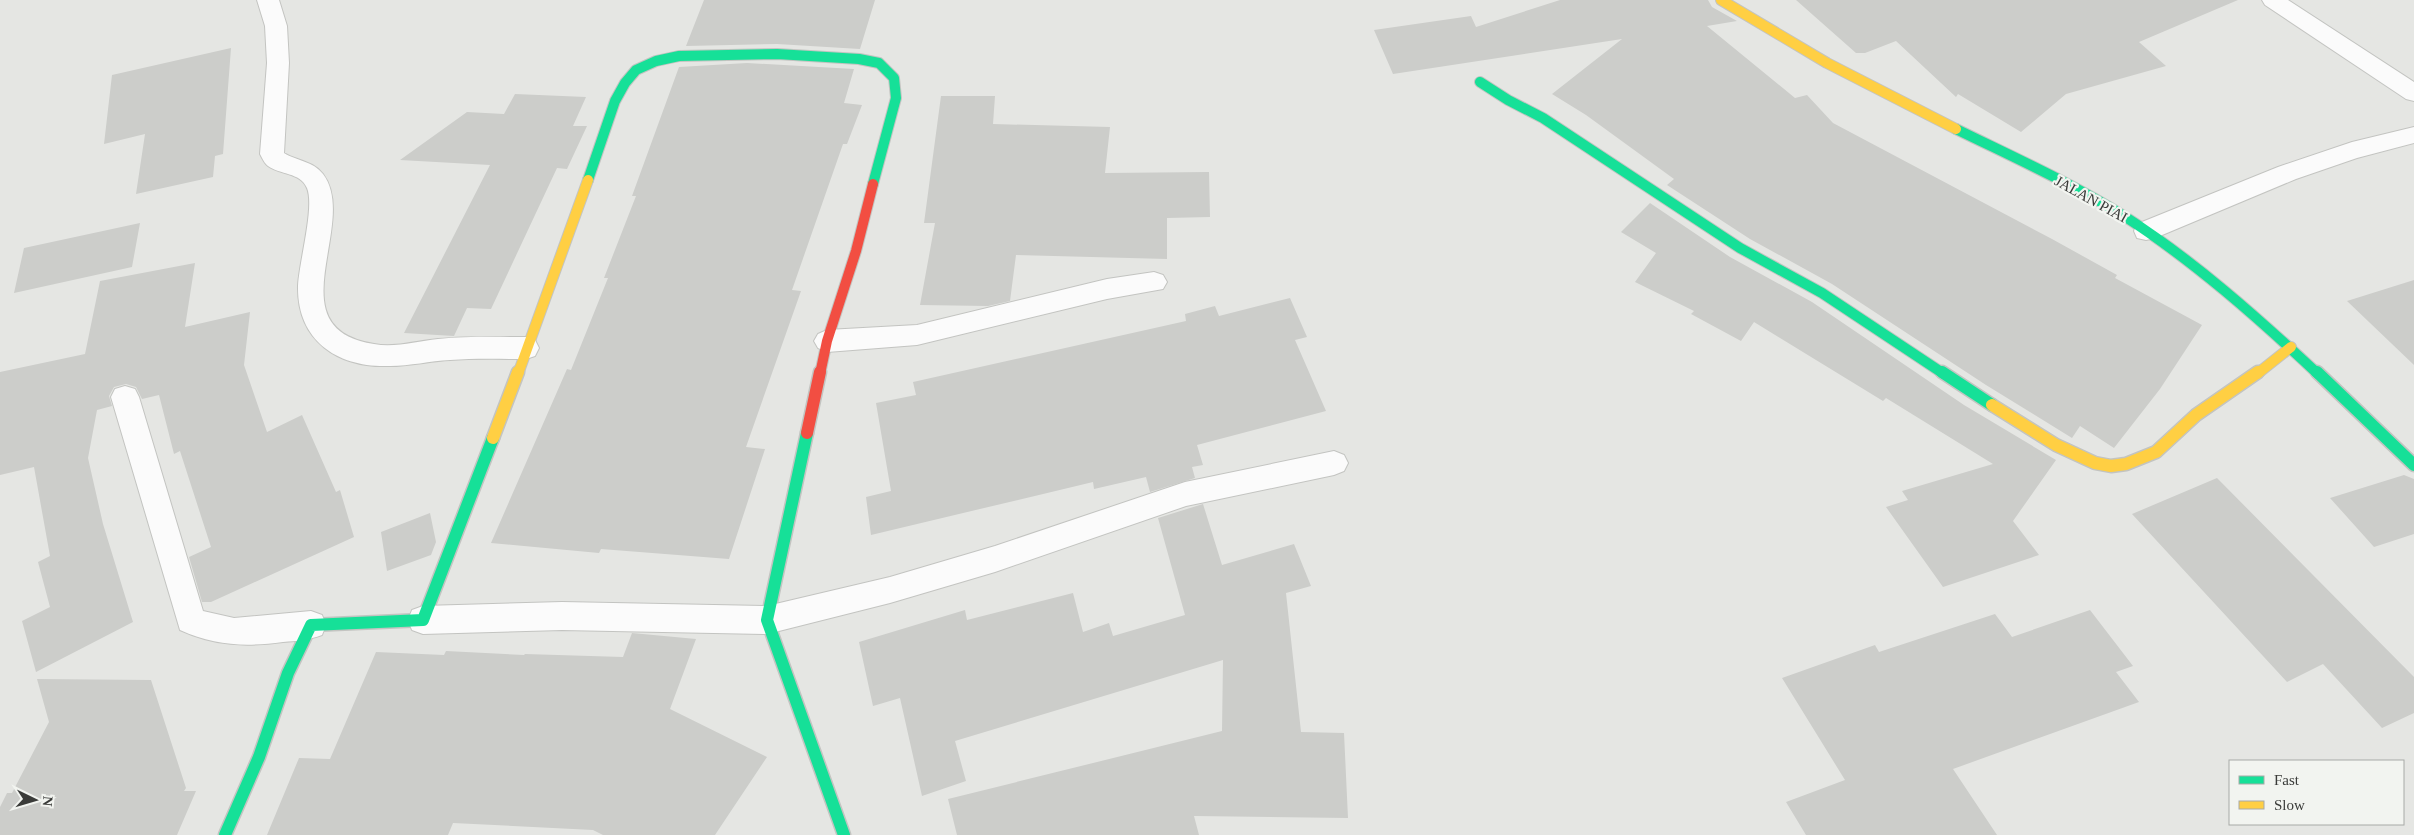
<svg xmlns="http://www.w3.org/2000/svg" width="2414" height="835" font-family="'Times New Roman',serif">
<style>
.building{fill:#cccdca}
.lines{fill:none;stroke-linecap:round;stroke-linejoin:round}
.street-casing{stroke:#c3c4c1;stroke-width:2}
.fast-far1-casing{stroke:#c3c4c1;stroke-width:12}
.fast-casing{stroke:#c3c4c1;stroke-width:15}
.slow-far1-casing{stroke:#c3c4c1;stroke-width:12}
.slow-casing{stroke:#c3c4c1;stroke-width:15}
.jam-far1-casing{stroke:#c3c4c1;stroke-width:12}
.jam-casing{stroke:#c3c4c1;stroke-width:15}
.street{fill:#fbfbfb;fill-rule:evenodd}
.fast-far1{stroke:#16e098;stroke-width:10}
.fast{stroke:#16e098;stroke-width:12}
.slow-far1{stroke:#ffcf43;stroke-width:10}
.slow{stroke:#ffcf43;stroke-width:12}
.jam-far1{stroke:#f24e42;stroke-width:10}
.jam{stroke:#f24e42;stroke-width:12}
.labels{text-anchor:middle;stroke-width:4.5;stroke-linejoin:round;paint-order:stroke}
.street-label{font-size:15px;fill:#3a3b39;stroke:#f2f4f0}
</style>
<rect width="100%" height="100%" fill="#e5e6e3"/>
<path class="building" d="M704,0H875L860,49L777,44L686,46Z
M1560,0H1708L1712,7L1737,21L1707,26L1795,98L1807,95L1833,123L2052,239L2117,275L2115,278L2202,325L2160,389L2114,448L2080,426L2072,438L1986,385L1832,284L1750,239L1667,185L1674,179L1586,115L1552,94L1622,39L1393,74L1374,30L1471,16L1476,27Z
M1796,0H2238L2139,42L2166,66L2066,94L2021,132L1958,94L1956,97L1896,41L1865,53H1856Z
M231,48L223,154L215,156L213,177L136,194L145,134L104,144L112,75Z
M747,63L854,69L844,103L862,105L847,144H843L792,290L801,291L746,447L765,449L729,559L601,549L599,553L491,543L567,369L571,370L608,278H604L636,196H632L679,67Z
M515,94L586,97L573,126H587L567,169L557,168L491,309L467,308L454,336L404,333L490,165L400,160L467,112L504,114Z
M941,96H995L993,124L1110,127L1105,173L1209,172L1210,217L1167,218V259L1016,255L1010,301L988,306L920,305L935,223H924Z
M1650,203L1730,257L1812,302L1964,405L2056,460L2013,521L2039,555L1943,587L1886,507L1908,500L1902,491L1993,464L1886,398L1883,401L1754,322L1741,341L1691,314L1694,311L1635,282L1656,253L1621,232Z
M140,223L132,267L14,293L24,248Z
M195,263L185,327L250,312L244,365L267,432L302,415L336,492L340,490L354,537L211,602H202L189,557L211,547L180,451L174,454L159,395L142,399L136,387L126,384L114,387L109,396L112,406L97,410L88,458L103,524L133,622L36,672L22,621L50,607L38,562L50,556L34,467L0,475V372L85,354L100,281Z
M2414,280V365L2347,301Z
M1290,298L1307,337L1295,340L1326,411L1197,445L1203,465L1192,467L1195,478L1150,492L1146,477L1094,489L1093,482L871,535L866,497L891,491L876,403L916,395L913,382L1186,321L1185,314L1215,306L1219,316Z
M2404,475L2414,479V534L2374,547L2330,498Z
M2217,478L2414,677V713L2382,728L2323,664L2287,682L2132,514Z
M1203,504L1222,565L1294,544L1311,586L1286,593L1301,732L1344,733L1348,818L1194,816L1199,835H957L948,799L1222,731L1223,660L955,741L966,781L922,796L900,698L873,706L859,642L965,610L967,620L1073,593L1083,632L1109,623L1113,636L1185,615L1158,518Z
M430,513L436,542L431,555L387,571L381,532Z
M2090,610L2133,666L2116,672L2139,702L1953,769L1997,835H1806L1786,802L1845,780L1782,678L1875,645L1879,652L1995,614L2012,637Z
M632,633L696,639L670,709L767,757L715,835H603L593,830L453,823L448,835H267L299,758L330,759L376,652L444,655L446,651L524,655L525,654L623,657Z
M37,679L151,680L186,788L184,791H196L177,835H0V807L7,793H12L49,722Z"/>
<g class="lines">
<g class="street-casing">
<path id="street" d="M257,0H279L287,26L289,63L284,153C297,161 313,161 323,174C360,223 274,329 374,344C395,348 417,341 438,339C468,336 497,337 526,337L535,340L539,348L535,356L526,359C501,359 475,358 450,360C430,361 410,366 390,366C338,368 297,341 298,286C299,262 315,207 307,188C300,172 280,175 268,166C265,164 262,158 260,154L267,63L265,26Z
M2262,0H2288L2414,82V101L2406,99L2265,5Z
M2414,127V143L2357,158L2296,179L2155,238L2146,240L2137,238L2134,231L2137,224L2278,167L2352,142Z
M1154,272L1163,275L1167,282L1163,289L1107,299L917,345L827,352L818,348L814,341L818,334L827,330L917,325L1107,279Z
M125,386L135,389L139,397L203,611L234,618L311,611L322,615L326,625L322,635C309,640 297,641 283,642C246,647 215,646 180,630L111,397L115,389Z
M1334,451L1344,455L1348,463L1344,471L1334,475L1186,506L995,572L890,603L767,634L562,630L423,634L412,630L408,620L412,610L423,606L562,602L767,606L890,577L995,546L1185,482Z"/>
</g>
<g class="fast-far1-casing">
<path id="fast-far1" d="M1480,82L1508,100L1543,118L1740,248L1822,293L1944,374
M1956,129C2013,157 2071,183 2124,216C2194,261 2257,317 2318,374
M588,180L615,101L625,83L636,70L656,61L679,56L777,54L859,59L879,63L894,78L896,98L873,184"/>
</g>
<g class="fast-casing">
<path id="fast" d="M1942,372L1992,405
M2317,372L2414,465
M807,433L767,620L844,835
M225,835L259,757L288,673L311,625L423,620L493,438"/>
</g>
<g class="slow-far1-casing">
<path id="slow-far1" d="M1721,0L1827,63L1956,129
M518,374L588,180
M2257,374L2291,347"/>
</g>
<g class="slow-casing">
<path id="slow" d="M1992,405L2056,445L2095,463L2111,466L2126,464L2156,452L2196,415L2258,372
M493,438L518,372"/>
</g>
<g class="jam-far1-casing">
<path id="jam-far1" d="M820,374L827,341L856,251L873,184"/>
</g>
<g class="jam-casing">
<path id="jam" d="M807,433L820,372"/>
</g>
<use href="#street" class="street"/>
<use href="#fast-far1" class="fast-far1"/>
<use href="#fast" class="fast"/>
<use href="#slow-far1" class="slow-far1"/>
<use href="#slow" class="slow"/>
<use href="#jam-far1" class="jam-far1"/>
<use href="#jam" class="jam"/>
</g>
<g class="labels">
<g class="street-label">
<text transform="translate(2091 199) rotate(29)" y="5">JALAN PIAI</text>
</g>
</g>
<rect x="2229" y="760" width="175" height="65" fill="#f2f4f0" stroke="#a8aaa7"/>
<rect x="2239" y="776" width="25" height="8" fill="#16e098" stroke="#a8aaa7"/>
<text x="2274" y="785" font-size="15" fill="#3a3b39">Fast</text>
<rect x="2239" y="801" width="25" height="8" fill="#ffcf43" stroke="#a8aaa7"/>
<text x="2274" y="810" font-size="15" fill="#3a3b39">Slow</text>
<g transform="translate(35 800) rotate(95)" stroke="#f2f4f0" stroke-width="4" paint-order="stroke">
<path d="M0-4L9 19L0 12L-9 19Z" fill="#3a3b39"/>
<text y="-8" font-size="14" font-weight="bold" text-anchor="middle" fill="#3a3b39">N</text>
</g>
</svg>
